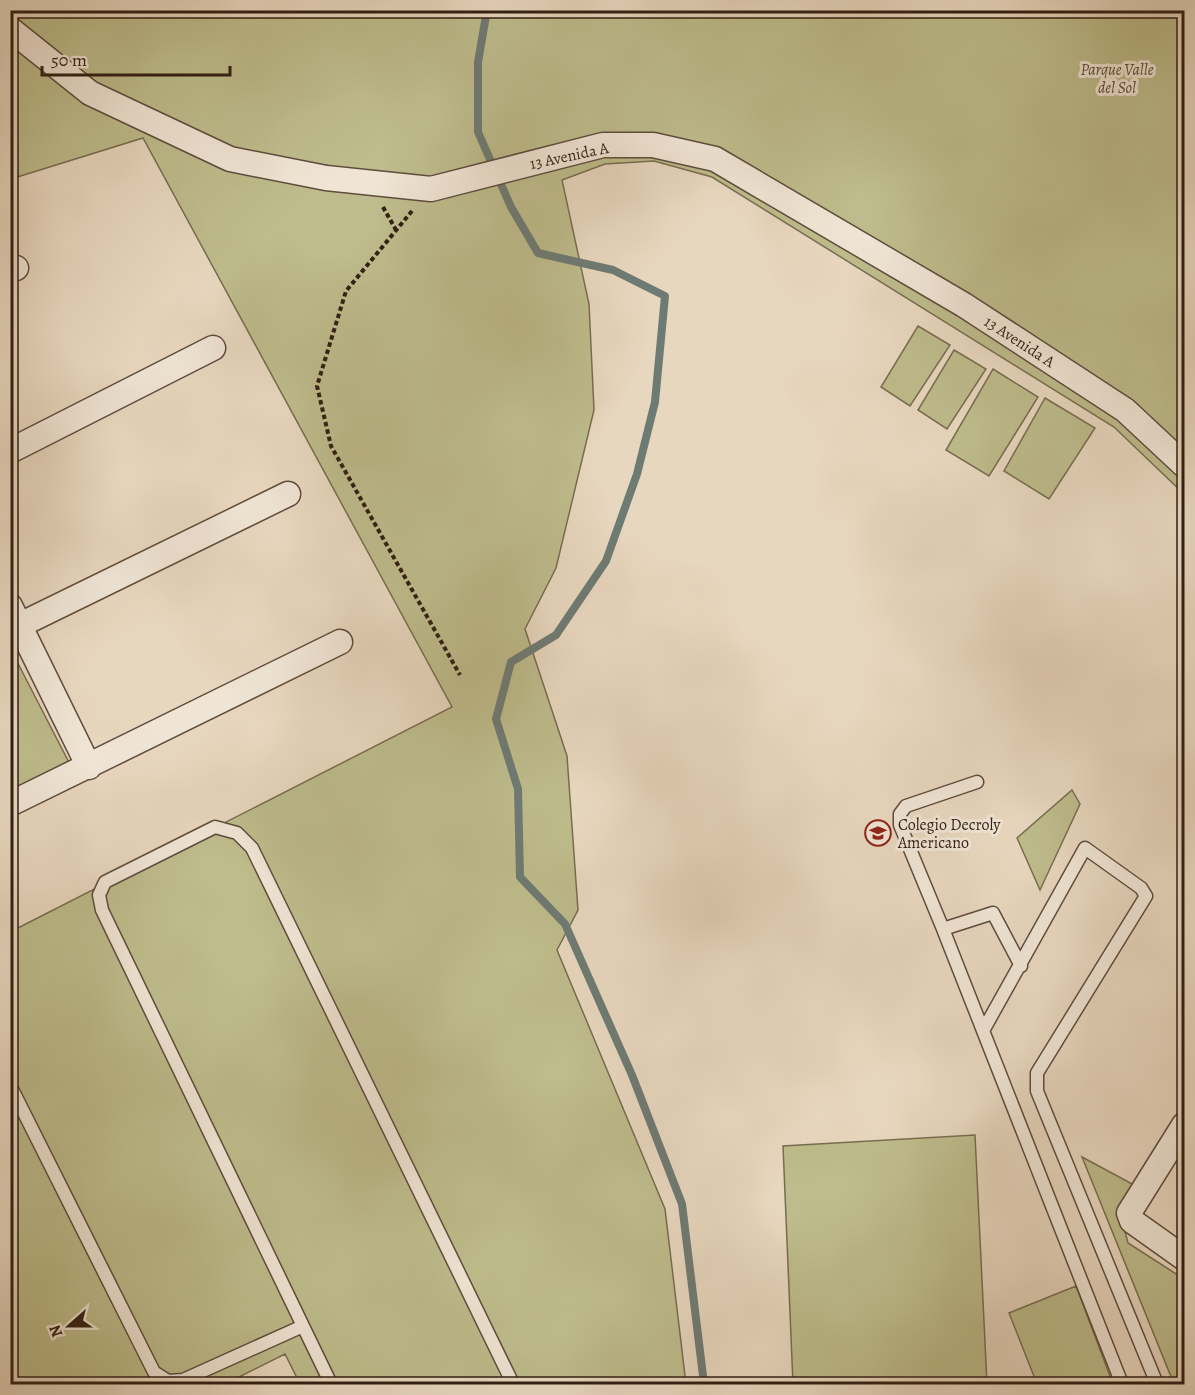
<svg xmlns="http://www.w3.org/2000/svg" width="1195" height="1395" font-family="Alegreya,serif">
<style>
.green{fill:#bebc8c;stroke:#786d50;stroke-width:1.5}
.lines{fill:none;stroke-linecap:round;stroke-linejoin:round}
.stream{stroke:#6e7b74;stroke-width:8}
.lane-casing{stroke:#5f4c3e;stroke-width:15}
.street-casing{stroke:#5f4c3e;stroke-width:27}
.path{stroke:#311e13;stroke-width:4;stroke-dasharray:4.5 3;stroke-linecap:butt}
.lane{stroke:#f0e5d5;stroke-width:12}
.street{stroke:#f0e5d5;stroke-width:24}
.labels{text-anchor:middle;stroke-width:6;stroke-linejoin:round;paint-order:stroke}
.park-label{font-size:16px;font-style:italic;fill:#5b4d37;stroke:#f0e5d5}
.street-label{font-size:16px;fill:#311e13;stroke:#f0e5d5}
.poi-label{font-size:16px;fill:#311e13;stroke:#f0e5d5;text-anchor:start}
</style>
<rect width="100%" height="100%" fill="#e8d7bf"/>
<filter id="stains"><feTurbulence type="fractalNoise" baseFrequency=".00333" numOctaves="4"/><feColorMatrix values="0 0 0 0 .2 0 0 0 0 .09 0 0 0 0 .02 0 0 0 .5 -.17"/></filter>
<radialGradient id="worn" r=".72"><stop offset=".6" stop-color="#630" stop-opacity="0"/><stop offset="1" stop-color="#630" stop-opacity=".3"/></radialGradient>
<path class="green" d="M11,11H1184V494L1114,427L712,177L654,161L605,164L562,180L589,304L594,410L556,568L525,629L567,756L578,910L557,950L665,1209L686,1384H300L285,1354L225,1384H11L10,932L452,707L143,138L11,179Z
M918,326L950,345L910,406L881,387Z
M954,350L986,369L947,429L918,410Z
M993,369L1038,397L989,476L946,450Z
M1045,398L1095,428L1049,499L1004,471Z
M10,648L76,776L10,811Z
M1072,790L1080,804L1040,890L1017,838Z
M975,1135L987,1384H793L783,1146Z
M1082,1157L1136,1186L1121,1216L1128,1243L1184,1279V1384H1174Z
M1076,1286L1113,1384H1037L1009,1313Z"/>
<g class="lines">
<path class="stream" d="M487,10L478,62V132L511,207L538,253L613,270L665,296L655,402L637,474L606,561L556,635L511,662L496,719L518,789L520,877L565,924L632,1075L682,1204L704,1384"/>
<g class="lane-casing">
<path id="lane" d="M943,929L900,825V814L906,806L977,782
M1021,966L993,913L943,929L1122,1384
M984,1029L1085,848L1141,888L1146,896L1037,1073V1091L1157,1384
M10,1085L154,1372L168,1381L183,1380L303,1326
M331,1384L102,910L99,895L105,882L215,827L237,833L252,848L513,1384"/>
</g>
<g class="street-casing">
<path id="street" d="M10,29L90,93L230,159L326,178L431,189L603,145H653L715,159L964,305L1125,410L1184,465
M10,270L16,268
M10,451L213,348
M10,606L89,767
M20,625L288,494
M10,804L340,642
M1184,1125L1129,1213L1132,1221L1184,1258"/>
</g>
<path class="path" d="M383,207L396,230
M412,211L346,291L317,386L331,446L460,675"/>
<use href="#lane" class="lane"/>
<use href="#street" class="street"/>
</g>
<defs>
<g id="school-ring" transform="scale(1.35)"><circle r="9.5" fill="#f0e5d5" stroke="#8f2418" stroke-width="1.5"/><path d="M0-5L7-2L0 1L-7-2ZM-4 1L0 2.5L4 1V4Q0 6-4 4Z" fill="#8f2418"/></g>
</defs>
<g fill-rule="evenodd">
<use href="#school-ring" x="878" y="833"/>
</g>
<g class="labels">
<g class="park-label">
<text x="1117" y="75">Parque Valle<tspan x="1117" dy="18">del Sol</tspan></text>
</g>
<g class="street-label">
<text transform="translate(569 155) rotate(-12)" y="6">13 Avenida A</text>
<text transform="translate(1020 341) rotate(33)" y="6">13 Avenida A</text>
</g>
<g class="poi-label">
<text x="898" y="830">Colegio Decroly<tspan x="898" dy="18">Americano</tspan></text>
</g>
</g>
<rect width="1195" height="1395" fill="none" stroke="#e8d7bf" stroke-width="36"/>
<rect x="12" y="12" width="1171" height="1371" fill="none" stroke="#311e13" stroke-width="3"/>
<rect x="18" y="18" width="1159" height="1359" fill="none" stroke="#311e13" stroke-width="1.5"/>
<g transform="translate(69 1326) rotate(249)" stroke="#f0e5d5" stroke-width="4.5" paint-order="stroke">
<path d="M0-4.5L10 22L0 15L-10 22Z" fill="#311e13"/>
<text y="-9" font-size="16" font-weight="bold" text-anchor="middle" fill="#311e13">N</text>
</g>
<path d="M42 66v9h188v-9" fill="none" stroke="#311e13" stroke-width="3"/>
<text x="51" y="66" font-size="18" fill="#311e13" stroke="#f0e5d5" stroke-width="4.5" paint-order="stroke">50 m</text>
<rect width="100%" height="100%" filter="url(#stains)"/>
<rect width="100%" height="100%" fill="url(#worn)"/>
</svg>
